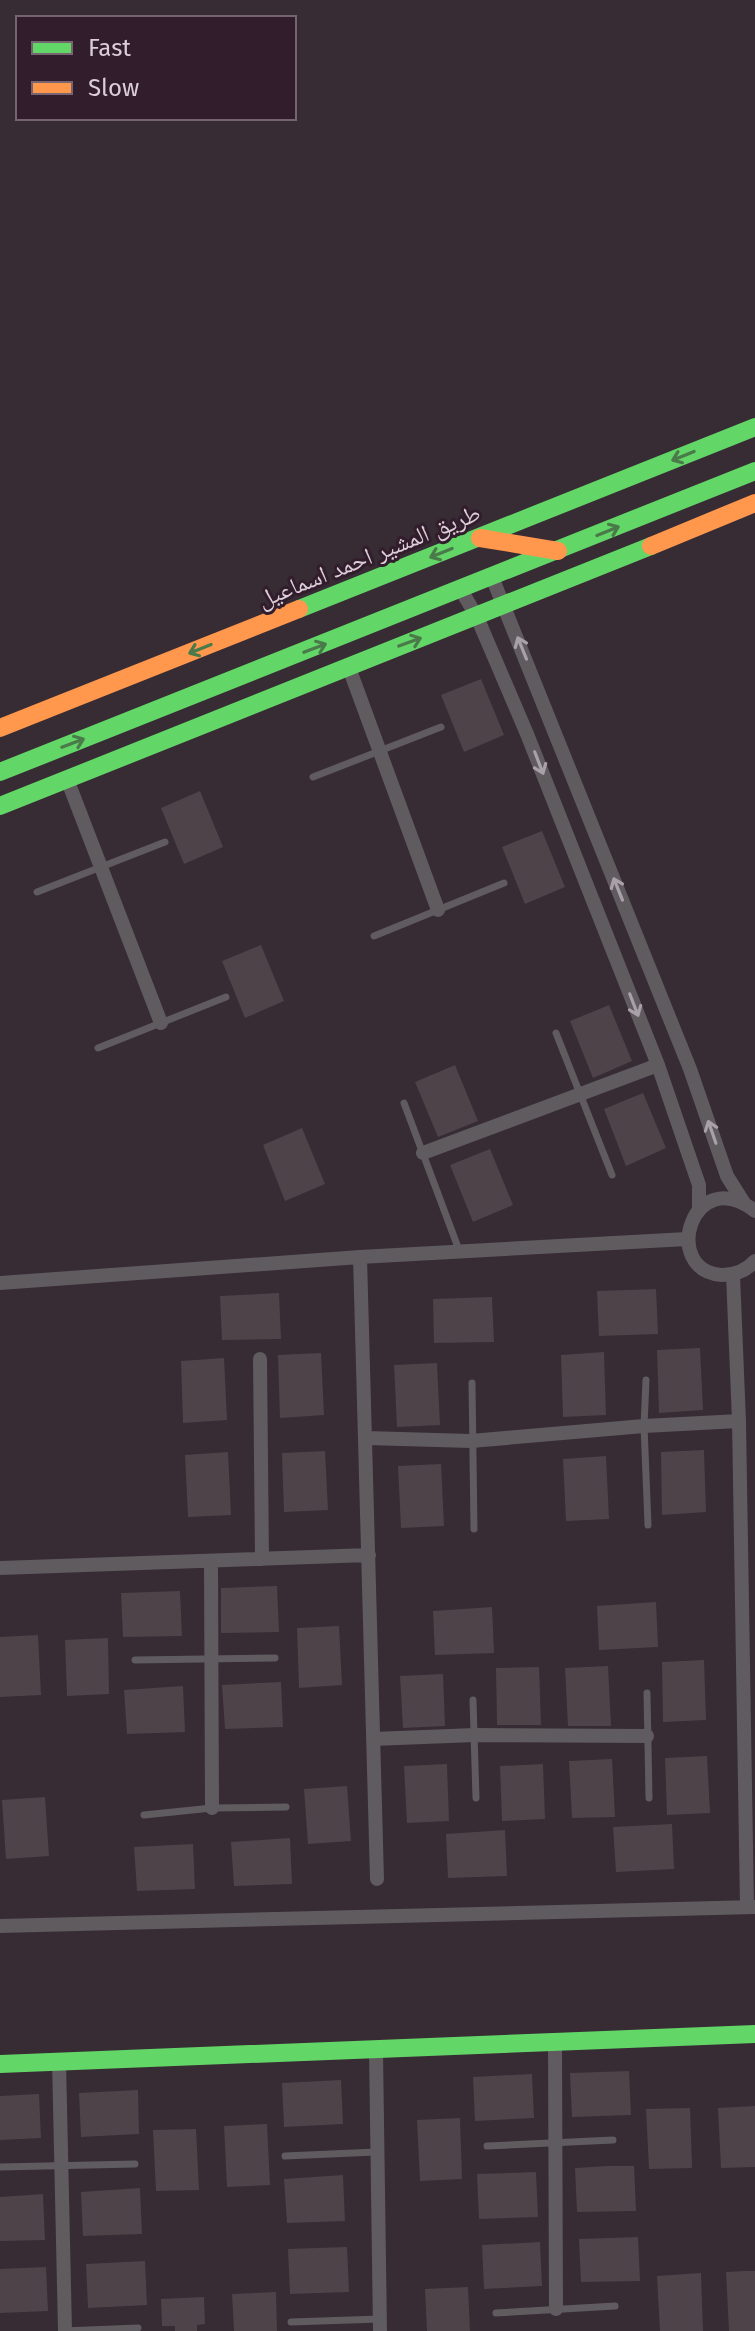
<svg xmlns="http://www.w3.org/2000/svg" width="755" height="2331" font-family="'Fira Sans','Noto Naskh Arabic',sans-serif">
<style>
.building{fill:#4e4349}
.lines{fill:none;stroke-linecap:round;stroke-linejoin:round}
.lane{stroke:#5f5b5f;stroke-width:7}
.street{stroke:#5f5b5f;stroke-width:14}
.fast{stroke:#63d668;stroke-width:18}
.slow{stroke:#ff974d;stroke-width:18}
.oneway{stroke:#4a7a4a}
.oneway2{stroke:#aaa0a8}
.labels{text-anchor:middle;stroke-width:6;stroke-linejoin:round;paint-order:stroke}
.street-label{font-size:24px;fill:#dcced8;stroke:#321d2c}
</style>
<rect width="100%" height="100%" fill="#372b34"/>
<path class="building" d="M481,679L504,735L464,752L441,695Z
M200,791L223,847L184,864L161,808Z
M542,831L565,887L525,904L502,847Z
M261,945L284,1001L245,1018L222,961Z
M609,1005L632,1061L593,1078L570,1021Z
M455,1065L478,1121L438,1137L415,1082Z
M643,1093L666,1148L626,1166L604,1109Z
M302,1128L325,1184L285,1201L263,1145Z
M490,1149L513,1205L473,1222L450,1165Z
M656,1289L658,1334L599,1336L597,1291Z
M279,1293L281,1339L222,1340L220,1296Z
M492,1297L494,1342L434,1343L433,1299Z
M700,1348L703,1410L659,1413L657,1350Z
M604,1352L606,1415L563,1417L561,1355Z
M321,1353L324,1415L280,1418L278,1355Z
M224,1358L227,1420L183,1423L181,1361Z
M437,1363L440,1425L397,1427L394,1365Z
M704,1450L706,1512L662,1515L661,1452Z
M325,1451L328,1510L284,1512L282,1453Z
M228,1452L231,1515L188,1517L185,1455Z
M606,1456L609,1519L566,1521L563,1459Z
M441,1464L444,1526L401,1528L398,1466Z
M277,1586L279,1632L221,1633V1588Z
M180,1591L182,1636L123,1637L121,1593Z
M656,1602L658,1647L599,1650L597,1606Z
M492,1607L494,1653L435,1655L433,1611Z
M339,1626L342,1685L299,1688L297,1628Z
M38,1635L41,1695L0,1697V1637Z
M108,1638L109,1694L67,1696L65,1640Z
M704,1660L706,1720L663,1722L662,1662Z
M608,1666L611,1726H568L565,1668Z
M539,1667L541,1725H497L496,1668Z
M443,1674L445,1726L403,1728L400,1676Z
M281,1682L283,1727L225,1729L222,1685Z
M183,1686L185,1732L127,1734L124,1690Z
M707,1756L710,1813L667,1815L665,1758Z
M612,1759L615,1817L572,1818L569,1761Z
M447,1764L449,1821L407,1823L404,1766Z
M543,1764L545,1819L502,1821L500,1766Z
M347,1786L351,1841L308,1844L304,1789Z
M45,1797L49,1856L6,1859L2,1800Z
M672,1824L674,1869L616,1872L613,1827Z
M505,1830L507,1876L448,1878L446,1834Z
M290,1838L292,1884L234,1886L231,1842Z
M193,1844L195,1889L137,1891L134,1847Z
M629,2071L631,2115L572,2117L570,2073Z
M532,2074L534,2118L475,2121L473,2077Z
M341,2080L343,2124L284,2127L282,2083Z
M138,2090L139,2134L81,2137L79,2093Z
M39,2094L41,2138L0,2140V2096Z
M755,2106V2167L721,2168L718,2108Z
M690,2108L692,2168L649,2169L646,2109Z
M460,2118L462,2179L420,2181L417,2120Z
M267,2124L270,2185L227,2187L224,2126Z
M196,2129L199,2190L156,2191L153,2130Z
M608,2166H634L636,2211L577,2212L575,2168Z
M536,2172L538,2217L479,2219L477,2174Z
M343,2175L345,2221L287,2223L284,2179Z
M140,2188L142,2234L83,2236L81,2192Z
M43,2194L45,2240L0,2241V2197Z
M638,2237L640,2281L581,2282L579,2239Z
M540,2242L542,2286L484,2289L482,2245Z
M347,2247L349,2292L290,2294L288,2249Z
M145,2261L147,2305L88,2308L86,2264Z
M46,2267L48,2311L0,2313V2269Z
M745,2271H755V2331H729L726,2272Z
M701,2273L703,2331H660L657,2276Z
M468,2287L470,2331H427L425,2289Z
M276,2292L277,2331H234L232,2294Z
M204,2297L205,2324L197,2325V2331H175V2326H162L161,2299Z"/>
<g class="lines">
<path class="lane" d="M313,777L441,727
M37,892L165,842
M374,936L504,883
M556,1033L612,1175
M98,1048L226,997
M404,1103L459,1250
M646,1380L644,1426L648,1525
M472,1383L474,1529
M135,1660L275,1658
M647,1693L649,1798
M473,1700L476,1798
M144,1815L212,1808L286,1807
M487,2146L613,2140
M285,2156L376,2152
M0,2167L135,2164
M496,2313L615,2306
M291,2322L380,2319
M63,2331L138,2328"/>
<path class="street" d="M492,577L690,1069L727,1176L744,1203
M461,590L477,617L527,734L658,1065L699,1185V1210
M348,665L438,910
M67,779L161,1023
M423,1153L658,1065
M755,1211C692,1162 660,1271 722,1275C736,1275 746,1271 755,1261
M360,1257L377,1879
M733,1275L739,1421L747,1907
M0,1283L360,1257L687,1239
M260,1359L262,1559
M366,1438L471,1441L644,1426L739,1421
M211,1561L212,1808
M0,1568L369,1555
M373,1739L475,1735L647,1736
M0,1926L755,1907
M555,2043L556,2309
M376,2050L380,2331
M59,2061L65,2331"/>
<path class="fast" d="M299,609L755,427
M0,772L755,471
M0,806L651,546
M0,2064L755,2034"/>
<path class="slow" d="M480,538L558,551
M651,546L755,503
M0,728L299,609"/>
</g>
<defs><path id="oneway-shaft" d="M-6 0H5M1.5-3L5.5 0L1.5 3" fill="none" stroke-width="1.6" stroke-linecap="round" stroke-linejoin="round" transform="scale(2)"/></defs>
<g class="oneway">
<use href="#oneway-shaft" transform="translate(683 456) rotate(158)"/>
<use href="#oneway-shaft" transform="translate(608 531) rotate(-22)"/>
<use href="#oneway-shaft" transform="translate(441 553) rotate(158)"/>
<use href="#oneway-shaft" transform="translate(410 642) rotate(-20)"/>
<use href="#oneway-shaft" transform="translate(315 648) rotate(-21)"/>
<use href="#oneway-shaft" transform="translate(200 649) rotate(158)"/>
<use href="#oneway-shaft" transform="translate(73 743) rotate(-21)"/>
</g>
<g class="oneway2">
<use href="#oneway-shaft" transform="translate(522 648) rotate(-112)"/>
<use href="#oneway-shaft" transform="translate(539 763) rotate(69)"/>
<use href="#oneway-shaft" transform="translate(618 889) rotate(-112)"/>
<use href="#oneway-shaft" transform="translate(634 1005) rotate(69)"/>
<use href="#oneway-shaft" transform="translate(712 1132) rotate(-109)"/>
</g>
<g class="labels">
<g class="street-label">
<text transform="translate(369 556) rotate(-22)" y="8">طريق المشير احمد اسماعيل</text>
</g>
</g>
<rect x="16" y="16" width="280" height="104" fill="#321d2c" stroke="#766471" stroke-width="2"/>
<rect x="32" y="42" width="40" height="12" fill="#63d668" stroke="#766471" stroke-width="2"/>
<text x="88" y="56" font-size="24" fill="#dcced8">Fast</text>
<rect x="32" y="82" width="40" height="12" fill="#ff974d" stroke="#766471" stroke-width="2"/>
<text x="88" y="96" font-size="24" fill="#dcced8">Slow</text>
</svg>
